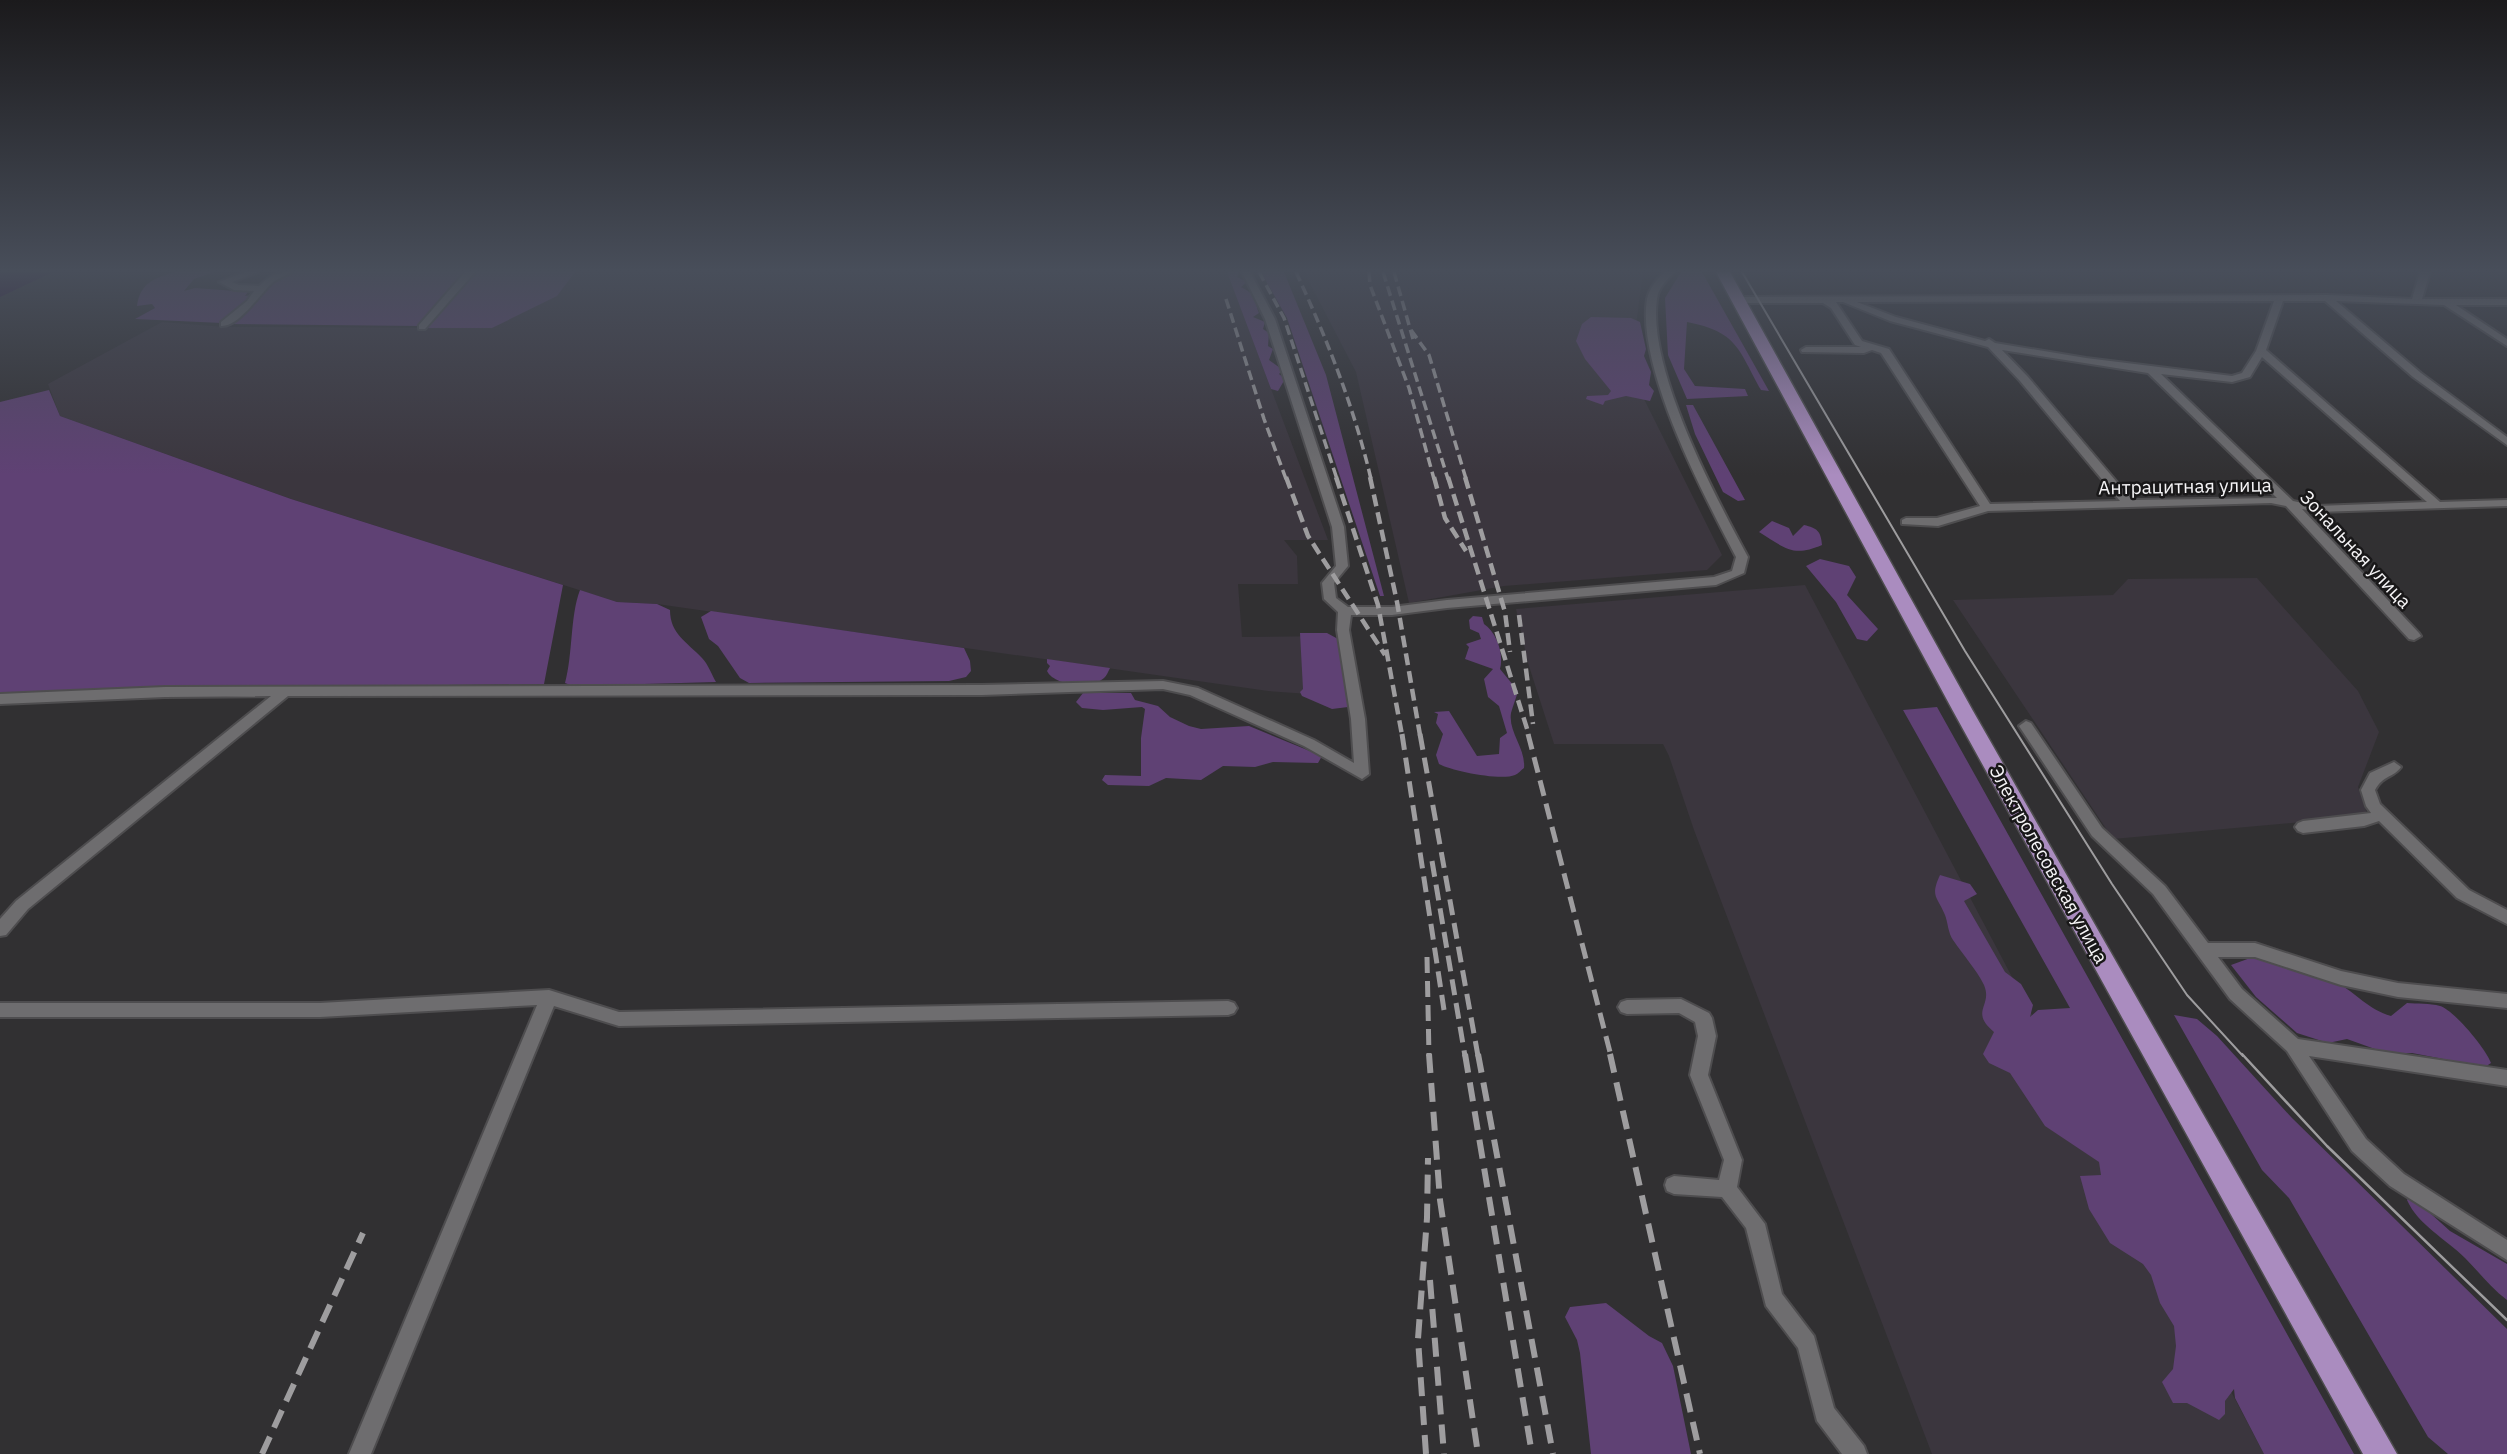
<svg xmlns="http://www.w3.org/2000/svg" width="2507" height="1454" font-family="'IBM Plex Sans',sans-serif">
<style>
.built{fill:#3b363e}
.green{fill:#5f4174}
.water{fill:#250535}
.lines{fill:none;stroke-linecap:round;stroke-linejoin:round}
.street-casing{stroke:#4e4d4f;stroke-width:4}
.primary-casing{stroke:#4e4d4f;stroke-width:3}
.street{fill:#6e6d6f;fill-rule:evenodd}
.primary{fill:#aa8cbf;fill-rule:evenodd}
.tram-far1{stroke:#9e9d9f;stroke-width:2}
.tram{stroke:#9e9d9f;stroke-width:2.5}
.rail-far3{stroke:#9e9d9f;stroke-width:3.5;stroke-dasharray:10 5;stroke-linecap:butt}
.rail-far2{stroke:#9e9d9f;stroke-width:4.5;stroke-dasharray:12 6;stroke-linecap:butt}
.rail-far1{stroke:#9e9d9f;stroke-width:5;stroke-dasharray:16 8;stroke-linecap:butt}
.rail{stroke:#9e9d9f;stroke-width:6;stroke-dasharray:19 10;stroke-linecap:butt}
.labels{text-anchor:middle;stroke-width:5;stroke-linejoin:round;paint-order:stroke}
.street-label{font-size:19px;fill:#f5f4f6;stroke:#191819}
</style>
<rect width="100%" height="100%" fill="#313032"/>
<path class="built" d="M574,272H1227L1328,540H1284L1297,556L1298,584H1238L1242,637L1332,636L1337,696L1268,691L657,604L617,602L291,499L60,416L48,384L162,322L225,327L492,328Z
M1304,272H1643L1630,371L1722,555L1707,570L1504,586L1409,603L1356,372Z
M2257,578L2358,691L2379,732L2358,787L2368,816L2113,839L1953,600L2113,595L2128,579Z
M1805,585L2264,1454H1932L1694,830L1669,756L1663,744H1554L1528,663L1516,609Z"/>
<path class="green" d="M175,272H214L194,279L184,291L195,288L248,292L245,296L252,295L222,323L135,319L155,308L152,304L137,306C140,283 154,278 175,272Z
M293,272H466L421,326L227,324L266,288Z
M475,272H575L557,296L492,328H427Z
M1227,272H1239L1237,277L1247,282L1241,287C1259,297 1253,297 1259,313L1253,317L1265,322L1263,329L1269,333L1268,346L1273,349L1269,360L1283,370L1279,374L1285,379L1278,391L1271,389Z
M1261,272H1284L1326,375L1384,596H1380L1287,318Z
M1681,272H1702L1769,391L1761,390C1738,349 1738,332 1687,322L1684,369L1695,386L1745,389L1748,396L1687,399L1668,355L1665,298Z
M1591,317L1631,318L1640,322L1646,349L1644,356L1651,372L1649,385L1654,391L1650,401L1626,396L1605,401L1603,405L1586,399L1587,396L1608,395L1611,391L1585,359L1576,341L1582,324Z
M49,390L60,416L291,499L563,585L544,684L181,688L0,695V402Z
M1686,405H1693L1745,500L1738,501L1723,492L1695,434Z
M1772,521L1789,528L1793,536L1804,525C1817,528 1821,531 1822,545C1792,558 1784,547 1759,532Z
M1820,559L1849,566L1856,577L1847,595L1878,629L1867,641L1857,639L1836,602L1806,566Z
M580,590L617,602L657,604L670,610C670,634 687,642 702,658C708,664 712,675 716,682L573,686L565,683C573,654 570,616 580,590Z
M711,611L964,648L970,661L971,671L966,677L949,681L749,683L740,678L718,646L709,639L701,617Z
M1473,616L1482,617L1484,624C1497,633 1504,654 1500,669L1518,691C1516,698 1513,706 1511,713C1508,732 1526,749 1524,768C1521,770 1518,774 1515,775C1501,781 1452,771 1439,764L1436,755L1443,734L1436,723L1438,714L1434,712L1449,711L1477,756L1499,754L1500,738L1507,733L1499,706L1488,697L1484,679L1493,669L1465,659L1469,647L1466,644L1481,639L1479,633L1470,629L1469,620Z
M1300,633H1327L1338,639L1348,707L1332,709L1302,696L1300,692L1303,689Z
M1047,659L1110,668C1109,670 1106,677 1104,678C1092,689 1054,686 1047,671L1050,666L1047,663Z
M1083,693H1131L1135,700L1158,706L1170,717L1189,726L1201,729L1249,726L1322,756L1318,763L1273,762L1255,767L1223,766L1201,780L1166,778L1149,786L1108,785L1102,780L1105,775L1141,776V738L1145,709L1142,707L1103,710L1082,708L1076,702Z
M1937,707L2354,1454H2264L2235,1398L2234,1389L2225,1401V1414L2219,1420L2187,1403H2173L2162,1382L2173,1369L2176,1346L2174,1326L2160,1303L2151,1275L2143,1264L2110,1243L2102,1230L2089,1209L2080,1176L2101,1175L2099,1162L2045,1126L2010,1073L1989,1063L1983,1054L1994,1032C1969,1011 1993,1006 1984,985C1976,969 1963,955 1953,940C1948,933 1948,923 1945,915C1937,896 1930,897 1940,875L1970,884L1977,894L1964,901L2005,972L2021,984L2033,1005L2030,1017L2038,1010L2070,1008L1903,710Z
M2253,957C2276,957 2316,970 2336,982C2356,993 2369,1010 2391,1016L2407,1003C2417,1004 2430,1003 2440,1006C2454,1010 2486,1049 2491,1063L2485,1067L2412,1053H2386L2347,1039L2328,1043L2297,1033L2256,997L2231,965Z
M2174,1015L2197,1019L2217,1036L2292,1118L2507,1329V1454H2448L2428,1437L2289,1198L2262,1170Z
M2410,1195L2450,1231L2507,1264V1300C2491,1288 2479,1272 2465,1258C2446,1239 2418,1225 2407,1200Z
M1606,1303L1649,1336L1662,1343L1673,1366L1691,1454H1591L1580,1353L1577,1340L1565,1317L1570,1307Z"/>
<path class="water" d="M0,272H53L0,297Z"/>
<g class="lines">
<g class="street-casing">
<path id="street" d="M245,272H258L232,282L239,285L259,286C269,276 276,272 292,272C285,276 278,278 272,283C259,295 239,327 221,326V322L247,301L254,291L234,290L219,282Z
M465,272H475L425,329H419V325Z
M1242,272H1250L1275,319L1344,527L1348,566L1334,583L1336,598L1348,607H1392L1447,600L1714,577L1732,571L1736,557C1704,496 1636,367 1647,299C1649,289 1657,279 1664,272H1674C1667,280 1658,288 1657,299C1647,368 1715,496 1748,557L1744,573L1716,585L1447,608L1392,615H1351L1349,630L1365,719L1369,774L1362,779L1304,746L1190,695L1163,689L982,695L288,696L28,909L6,935L0,936V919L16,901L271,696L165,697L0,704V694L165,687L982,685L1163,681L1198,688L1314,740L1354,763L1351,719L1337,630L1338,612L1324,599L1322,583L1336,566L1332,527L1265,319Z
M2420,272H2430L2422,299H2507V305H2456L2507,339V346L2444,305L2336,301L2421,373L2507,437V445L2413,377L2325,301H2283L2266,350L2440,502L2507,500V506L2317,512L2302,509L2419,633L2421,636L2414,640L2409,639L2286,506L2271,503L1988,511L1938,526L1902,524V520L1906,518H1937L1980,506L1881,353L1872,350L1864,353L1802,352L1801,350L1806,347H1861L1855,345L1831,308L1823,303H1740L1735,300L1740,297L2327,295L2412,299ZM2274,301L2256,351L2242,373L2232,376L2086,358L1995,343L1989,339L1985,341L1896,317L1857,302ZM1836,302H1843L1890,321L1988,347L2020,381L2120,501L1990,504L1889,349L1862,341ZM2002,350L2148,373L2277,498L2132,500L2028,377ZM2262,357L2427,502L2317,506L2293,501L2161,374L2232,382L2250,377Z
M2026,721L2031,723L2102,828L2165,886L2208,943H2255L2341,971L2398,983L2507,994V1008L2398,997L2341,985L2255,957H2218L2242,989L2298,1039L2507,1070V1086L2309,1056L2366,1139L2404,1174L2507,1240V1260L2390,1186L2352,1151L2287,1051L2230,999L2153,894L2092,836L2019,726Z
M2394,762L2401,767C2393,778 2383,775 2375,790L2380,804L2469,890L2507,910V924L2457,898L2379,821L2364,826L2303,833L2298,831L2295,827L2298,823L2303,821L2371,813L2366,806L2361,790L2370,773Z
M549,990L619,1012L1228,1001L1234,1003L1237,1008L1234,1013L1228,1015L619,1026L554,1006L371,1454H349L537,1005L320,1017H0V1003H320Z
M1681,999L1709,1013L1712,1018L1716,1036L1708,1075L1742,1160L1737,1187L1765,1224L1782,1294L1814,1336L1834,1408L1864,1446L1867,1454H1842L1817,1421L1798,1348L1766,1306L1746,1228L1722,1197L1674,1194L1667,1191L1665,1185L1667,1179L1674,1176L1719,1180L1724,1160L1690,1075L1698,1036L1695,1022L1679,1013L1627,1014L1621,1012L1618,1007L1621,1002L1627,1000Z"/>
</g>
<g class="primary-casing">
<path id="primary" d="M1716,272H1730L1973,711L2397,1454H2363L1953,711Z"/>
</g>
<use href="#street" class="street"/>
<use href="#primary" class="primary"/>
<path class="tram-far1" d="M1742,272L1965,651L2112,884L2187,995L2243,1056"/>
<path class="tram" d="M2242,1054L2327,1146L2507,1320"/>
<path class="rail-far3" d="M1259,272L1284,318L1337,479
M1296,272C1327,339 1354,407 1371,479
M1369,272L1370,285L1409,388L1434,479
M1383,272L1448,479
M1394,272L1413,339
M1226,299L1264,419L1286,479
M1411,330L1429,355L1466,479"/>
<path class="rail-far2" d="M1286,477L1308,536L1385,655
M1336,477L1378,605L1402,735
M1370,477L1397,602L1420,735
M1434,477L1445,518L1466,551
M1448,477L1529,735
M1465,477L1505,612L1510,652
M1519,615L1533,724"/>
<path class="rail-far1" d="M1402,734L1444,1010
M1420,734L1478,1056
M1528,734L1611,1056
M1432,861L1465,1056
M1427,957L1429,1056"/>
<path class="rail" d="M1429,1054L1440,1200L1478,1454
M1465,1054L1532,1454
M1478,1054L1553,1454
M1610,1054L1700,1454
M1430,1280L1444,1454
M262,1454L363,1233
M1426,1454L1418,1339L1427,1218L1428,1158"/>
</g>
<linearGradient id="sky" x2="0" y2="1"><stop stop-color="#1b1a1c"/><stop offset="0.57" stop-color="#484e5a"/><stop offset="1" stop-color="#484e5a" stop-opacity="0"/></linearGradient>
<rect width="2507" height="475" fill="url(#sky)"/>
<g class="labels">
<g class="street-label">
<text transform="translate(2185 486) rotate(-1)" y="7">Антрацитная улица</text>
<text transform="translate(2356 549) rotate(47)" y="7">Зональная улица</text>
<text transform="translate(2049 864) rotate(61)" y="7">Электролесовская улица</text>
</g>
</g>
</svg>
